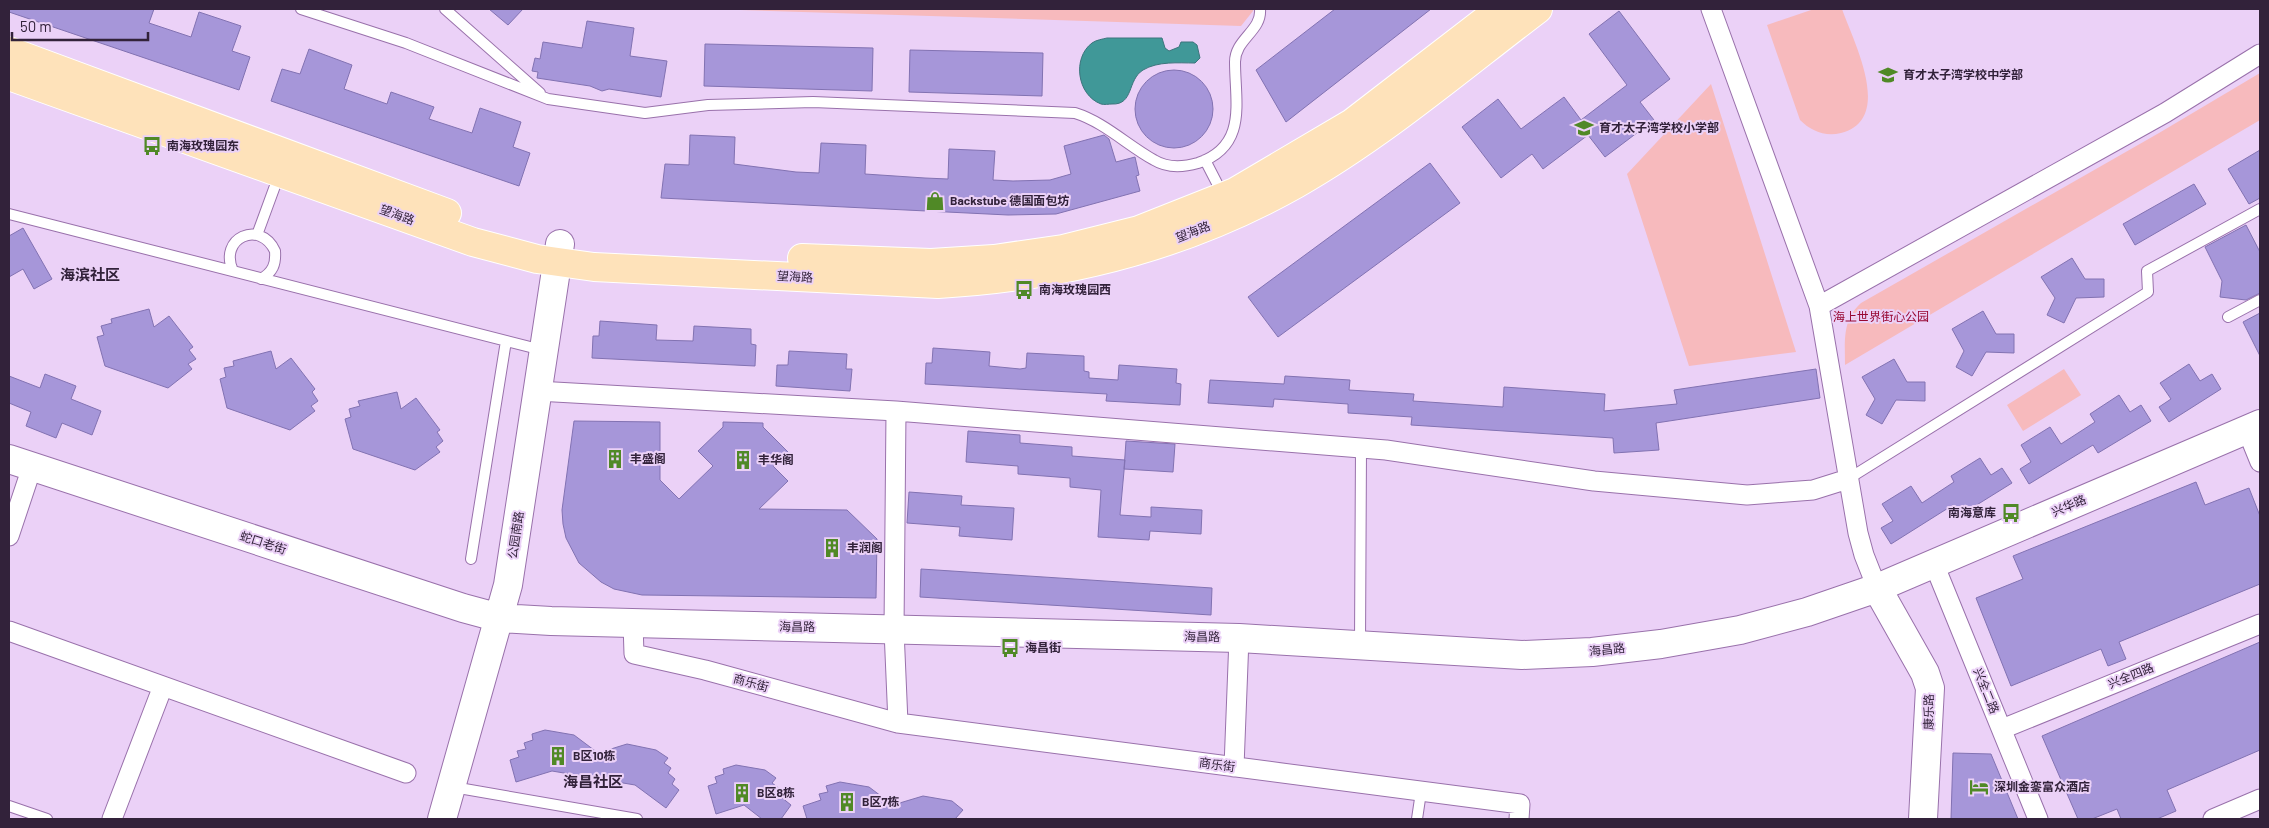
<svg xmlns="http://www.w3.org/2000/svg" width="2269" height="828" font-family="Barlow,'Noto Sans SC',sans-serif">
<style>
.green{fill:#f7babd}
.water{fill:#409898;stroke:#3c757c}
.building{fill:#a696d9;stroke:#8272b2}
.lines{fill:none;stroke-linecap:round;stroke-linejoin:round}
.lane-casing{stroke:#9971ab;stroke-width:12}
.street-casing{stroke:#9971ab;stroke-width:21}
.secondary-casing{stroke:#9971ab;stroke-width:30}
.primary-casing{stroke:#fff;stroke-width:30}
.lane{stroke:#fff;stroke-width:10}
.street{stroke:#fff;stroke-width:19}
.secondary{stroke:#fff;stroke-width:28}
.primary{stroke:#fee2ba;stroke-width:28}
.labels{text-anchor:middle;stroke-width:4;stroke-linejoin:round;paint-order:stroke}
.poi-label{font-size:12px;font-weight:bold;fill:#32223a;stroke:#ebd1f7;text-anchor:start}
.street-label{font-size:12px;fill:#32223a;stroke:#ebd1f7}
.park-label{font-size:12px;fill:#970631;stroke:#ebd1f7}
.quarter-label{font-size:15px;font-weight:bold;fill:#32223a;stroke:#ebd1f7}
</style>
<rect width="100%" height="100%" fill="#ebd1f7"/>
<path class="green" d="M709,9H1253V11L1241,26Z
M1814,9H1842C1853,41 1895,119 1841,133C1825,137 1811,131 1800,120L1767,25Z
M2260,73V120L1845,365C1845,341 1842,320 1861,303L2159,133Z
M1711,84L1796,352L1689,366L1627,174Z
M2064,369L2081,395L2023,431L2007,405Z"/>
<path class="water" d="M1107,38H1162L1165,48L1169,51L1179,47L1181,42H1193L1197,45L1200,58L1195,63C1178,63 1158,61 1143,70C1127,80 1134,105 1112,104C1109,104 1104,105 1101,104C1077,95 1072,58 1092,43C1096,40 1103,39 1107,38Z"/>
<path class="building" d="M9,9H154L149,23L191,37L199,12L241,26L232,51L250,57L239,90L9,12Z
M489,9H523L508,25Z
M1335,9H1431L1286,122L1256,70Z
M1619,11L1670,79L1640,102L1654,120L1605,157L1588,135L1543,169L1532,154L1501,178L1462,127L1498,99L1521,129L1564,97L1581,120L1627,85L1589,34Z
M587,21L634,28L630,56L667,61L661,97L609,89L602,91L590,86L537,78L538,72L532,71L535,58L540,59L543,42L582,48Z
M705,44L873,48L872,91L704,86Z
M309,49L352,65L344,89L387,104L391,92L434,107L429,119L472,133L480,108L521,122L513,147L530,153L519,186L271,101L282,69L300,74Z
M910,50L1043,53L1042,96L909,92Z
M1135 109a39 39 0 1 1 78 0a39 39 0 1 1-78 0Z
M690,135L735,137L734,164L796,172L819,173L821,143L866,145L865,174L925,178L948,179L949,149L995,151L993,180L1013,181L1050,180L1071,174L1064,146L1104,135L1109,139L1116,162L1135,157L1139,175L1136,176L1140,191L1056,214L1008,215L661,198L665,164L689,165Z
M2260,150V198L2249,204L2228,169Z
M1430,163L1460,203L1278,337L1248,297Z
M2194,184L2206,204L2135,245L2123,224Z
M2246,225L2260,252V293L2246,300L2220,297L2222,281L2205,247Z
M23,228L52,279L34,289L23,269L9,277V236Z
M2072,258L2085,279H2104V297L2076,298L2064,323L2047,315L2055,298L2041,277Z
M149,309L154,327L169,316L193,347L189,350L196,359L188,364L192,369L168,388L105,366L97,337L104,335L101,326L112,323L111,319Z
M1983,311L1996,334H2014V353L1986,352L1972,376L1956,367L1964,351L1952,329Z
M2260,313V356L2243,322Z
M600,321L657,325L656,340L693,341L694,326L751,329V344L756,345L755,366L592,358L593,336H599Z
M933,348L990,352L989,366L1020,369L1026,368L1027,353L1084,356V371L1089,372V378L1118,380L1119,365L1177,369L1176,383L1181,384L1180,405L1106,401L1107,394L925,384L926,363H932Z
M271,351L276,369L291,358L315,389L312,392L318,401L311,406L315,411L290,430L227,408L220,379L226,377L224,368L234,366L233,361Z
M789,351L847,354L846,369H852L850,391L776,386L777,365H788Z
M1894,359L1907,382H1925V401L1896,400L1882,424L1866,415L1875,399L1862,377Z
M2189,364L2200,381L2212,374L2221,389L2169,422L2159,407L2171,399L2160,383Z
M1816,369L1820,398L1656,423L1659,450L1614,453L1613,438L1411,425L1412,417L1348,413V404L1274,399L1273,407L1208,403L1210,380L1284,384L1285,376L1350,380L1349,390L1414,394L1413,401L1503,407L1504,387L1605,394L1604,411L1677,404L1674,390Z
M45,374L76,386L71,399L101,411L92,435L62,423L56,438L26,426L31,412L9,403V376L40,388Z
M397,392L401,409L416,398L440,430L437,432L443,441L436,447L440,452L415,470L353,449L345,419L351,417L349,409L360,406L358,401Z
M2119,395L2130,412L2141,405L2151,421L2098,453L2093,445L2029,484L2020,469L2031,462L2021,445L2050,427L2061,444L2095,422L2090,414Z
M574,421L660,422V480L679,499L713,466L698,451L723,427V422L763,423V427L788,452L773,466L788,481L759,509L847,510L877,539L876,598L642,595L614,589L601,582L579,563L566,538L563,524L562,510Z
M968,431L1020,435V443L1072,447V456L1125,460L1120,515L1151,517V507L1202,510L1201,534L1150,531L1149,540L1098,537L1101,490L1070,487V478L1018,474V466L966,462Z
M1126,441L1175,444L1173,472L1124,469Z
M1980,458L1991,475L2002,468L2012,483L1959,516L1953,505L1891,544L1881,528L1893,521L1882,504L1911,486L1922,503L1954,482L1951,476Z
M2196,482L2205,505L2249,488L2260,516V584L2119,642L2126,659L2108,666L2101,649L2011,686L1976,598L2023,579L2013,556Z
M909,492L962,496L961,505L1014,508L1012,540L959,536L960,527L907,523Z
M921,569L1212,588L1211,615L920,597Z
M2260,642V750L2167,790L2176,811L2157,819H2121L2117,809L2092,819H2078L2042,736Z
M545,730L574,735L598,753L627,744L656,750L668,758L664,763L671,768L668,773L675,779L672,784L679,790L666,808L635,785L552,771L516,782L510,760L519,757L517,751L526,749L524,743L533,740L532,734Z
M1953,753L1991,754L2018,819H1951Z
M736,765L765,770L776,778L772,783L780,789L776,793L791,805L781,819H762L744,805L716,814L708,786L717,783L715,777L724,774L723,769Z
M840,782L869,787L893,805L923,796L952,801L963,810L955,819H807L803,806L821,800L819,794L828,792L826,786Z"/>
<g class="lines">
<g class="lane-casing">
<path id="lane" d="M301,9L406,43L548,99L645,113L708,105L813,102L1075,113C1104,122 1127,145 1154,160C1167,168 1184,167 1198,163C1248,146 1235,102 1235,62C1235,39 1262,31 1260,9
M445,9L540,93
M1205,160L1223,195
M9,214L542,350
M257,235L279,175
M233,271C218,238 260,219 275,251C276,264 273,272 261,279
M2228,317L2260,300
M1848,479L2148,292L2147,271L2260,209
M471,559L506,341
M1360,644L1361,449
M453,787L637,819
M9,806L47,819
M1417,819L1421,792"/>
</g>
<g class="street-casing">
<path id="street" d="M1711,9L1819,306L1858,533L1864,555L1877,588
M1819,306L2165,113L2260,54
M537,391L896,411L1386,450L1594,481L1747,495L1813,490L1848,479
M896,411L894,630L898,723
M2247,430L2260,462
M9,536L32,467
M1934,564L2038,819
M633,623L634,654L705,670L898,723L1520,804L1519,819
M9,631L406,773
M2002,729L2260,624
M1234,767L1239,638
M112,819L163,686
M2213,819L2260,799"/>
</g>
<g class="secondary-casing">
<path id="secondary" d="M9,459L463,608L500,618L551,621L1239,638L1522,655L1592,652L1661,644L1740,630L1807,612L1877,588L2260,424
M1877,588L1925,673L1930,688L1923,819
M442,819L508,585L560,244"/>
</g>
<g class="primary-casing">
<path id="primary" d="M9,51L447,213
M9,76L473,242L537,259L594,267L938,284C1063,277 1186,246 1296,184C1382,135 1459,69 1538,9
M802,258L931,263L994,259L1063,249L1139,230L1235,192L1352,123L1500,9"/>
</g>
<use href="#lane" class="lane"/>
<use href="#street" class="street"/>
<use href="#secondary" class="secondary"/>
<use href="#primary" class="primary"/>
</g>
<defs>
<g id="school-bare" transform="scale(1.5)"><path d="M0-5L7-2L0 1L-7-2ZM-4 1L0 2.5L4 1V4Q0 6-4 4Z" fill="#508926" stroke="#ebd1f7" stroke-width="2.5" paint-order="stroke"/></g>
<g id="bus-bare" transform="scale(1.5)"><path d="M-5-6H5V4H4V6H2V4H-2V6H-4V4H-5ZM-3.5-4V0h7V-4ZM-3.5 1.2v1.5H-2V1.2ZM2 1.2v1.5H3.5V1.2Z" fill="#508926" stroke="#ebd1f7" stroke-width="2.5" paint-order="stroke"/></g>
<g id="shop-bare" transform="scale(1.5)"><path d="M-5-2.5h2.3a2.7 3.5 0 0 1 5.4 0H5L5.5 6h-11ZM-1.5-2.5h3a1.5 2.3 0 0 0-3 0Z" fill="#508926" stroke="#ebd1f7" stroke-width="2.5" paint-order="stroke"/></g>
<g id="building-bare" transform="scale(1.5)"><path d="M-4-6H4V6H1V3H-1V6H-4ZM-2.5-4.3h1.7v1.8h-1.7ZM.8-4.3h1.7v1.8H.8ZM-2.5-1h1.7V.8h-1.7ZM.8-1h1.7V.8H.8Z" fill="#508926" stroke="#ebd1f7" stroke-width="2.5" paint-order="stroke"/></g>
<g id="hotel-bare" transform="scale(1.5)"><path d="M-6-4.5h1.5V1H6V5H4.5V3h-9V5H-6ZM-4 0a1.8 1.8 0 1 1 3.6 0ZM.5 0V-2.5h3Q6-2.5 6 0Z" fill="#508926" stroke="#ebd1f7" stroke-width="2.5" paint-order="stroke"/></g>
</defs>
<g fill-rule="evenodd">
<use href="#school-bare" x="1888" y="75"/>
<use href="#school-bare" x="1584" y="128"/>
<use href="#bus-bare" x="152" y="146"/>
<use href="#shop-bare" x="935" y="201"/>
<use href="#bus-bare" x="1024" y="290"/>
<use href="#building-bare" x="615" y="459"/>
<use href="#building-bare" x="743" y="460"/>
<use href="#bus-bare" x="2011" y="513"/>
<use href="#building-bare" x="832" y="548"/>
<use href="#bus-bare" x="1010" y="648"/>
<use href="#building-bare" x="558" y="756"/>
<use href="#hotel-bare" x="1979" y="787"/>
<use href="#building-bare" x="742" y="793"/>
<use href="#building-bare" x="847" y="802"/>
</g>
<g class="labels">
<g class="poi-label">
<text x="1903" y="79">育才太子湾学校中学部</text>
<text x="1599" y="132">育才太子湾学校小学部</text>
<text x="167" y="150">南海玫瑰园东</text>
<text x="950" y="205">Backstube 德国面包坊</text>
<text x="1039" y="294">南海玫瑰园西</text>
<text x="630" y="463">丰盛阁</text>
<text x="758" y="464">丰华阁</text>
<text x="1996" y="517" text-anchor="end">南海意库</text>
<text x="847" y="552">丰润阁</text>
<text x="1025" y="652">海昌街</text>
<text x="573" y="760">B区10栋</text>
<text x="1994" y="791">深圳金銮富众酒店</text>
<text x="757" y="797">B区8栋</text>
<text x="862" y="806">B区7栋</text>
</g>
<g class="street-label">
<text transform="translate(397 215) rotate(20)" y="4">望海路</text>
<text transform="translate(1193 232) rotate(-21)" y="4">望海路</text>
<text transform="translate(795 277) rotate(3)" y="4">望海路</text>
<text transform="translate(2069 506) rotate(-23)" y="4">兴华路</text>
<text transform="translate(516 535) rotate(-82)" y="4">公园南路</text>
<text transform="translate(263 543) rotate(18)" y="4">蛇口老街</text>
<text transform="translate(797 627) rotate(1)" y="4">海昌路</text>
<text transform="translate(1202 637) rotate(1)" y="4">海昌路</text>
<text transform="translate(1607 650) rotate(-6)" y="4">海昌路</text>
<text transform="translate(2131 676) rotate(-22)" y="4">兴全四路</text>
<text transform="translate(751 683) rotate(15)" y="4">商乐街</text>
<text transform="translate(1986 691) rotate(68)" y="4">兴全二路</text>
<text transform="translate(1929 712) rotate(-89)" y="4">康乐路</text>
<text transform="translate(1217 765) rotate(8)" y="4">商乐街</text>
</g>
<g class="park-label">
<text x="1881" y="321">海上世界街心公园</text>
</g>
<g class="quarter-label">
<text x="90" y="280">海滨社区</text>
<text x="593" y="787">海昌社区</text>
</g>
</g>
<rect width="2269" height="828" fill="none" stroke="#32223a" stroke-width="20"/>
<path d="M12 32v8h136v-8" fill="none" stroke="#32223a" stroke-width="2.5"/>
<text x="20" y="32" font-size="15" fill="#32223a" stroke="#ebd1f7" stroke-width="4" paint-order="stroke">50 m</text>
</svg>
